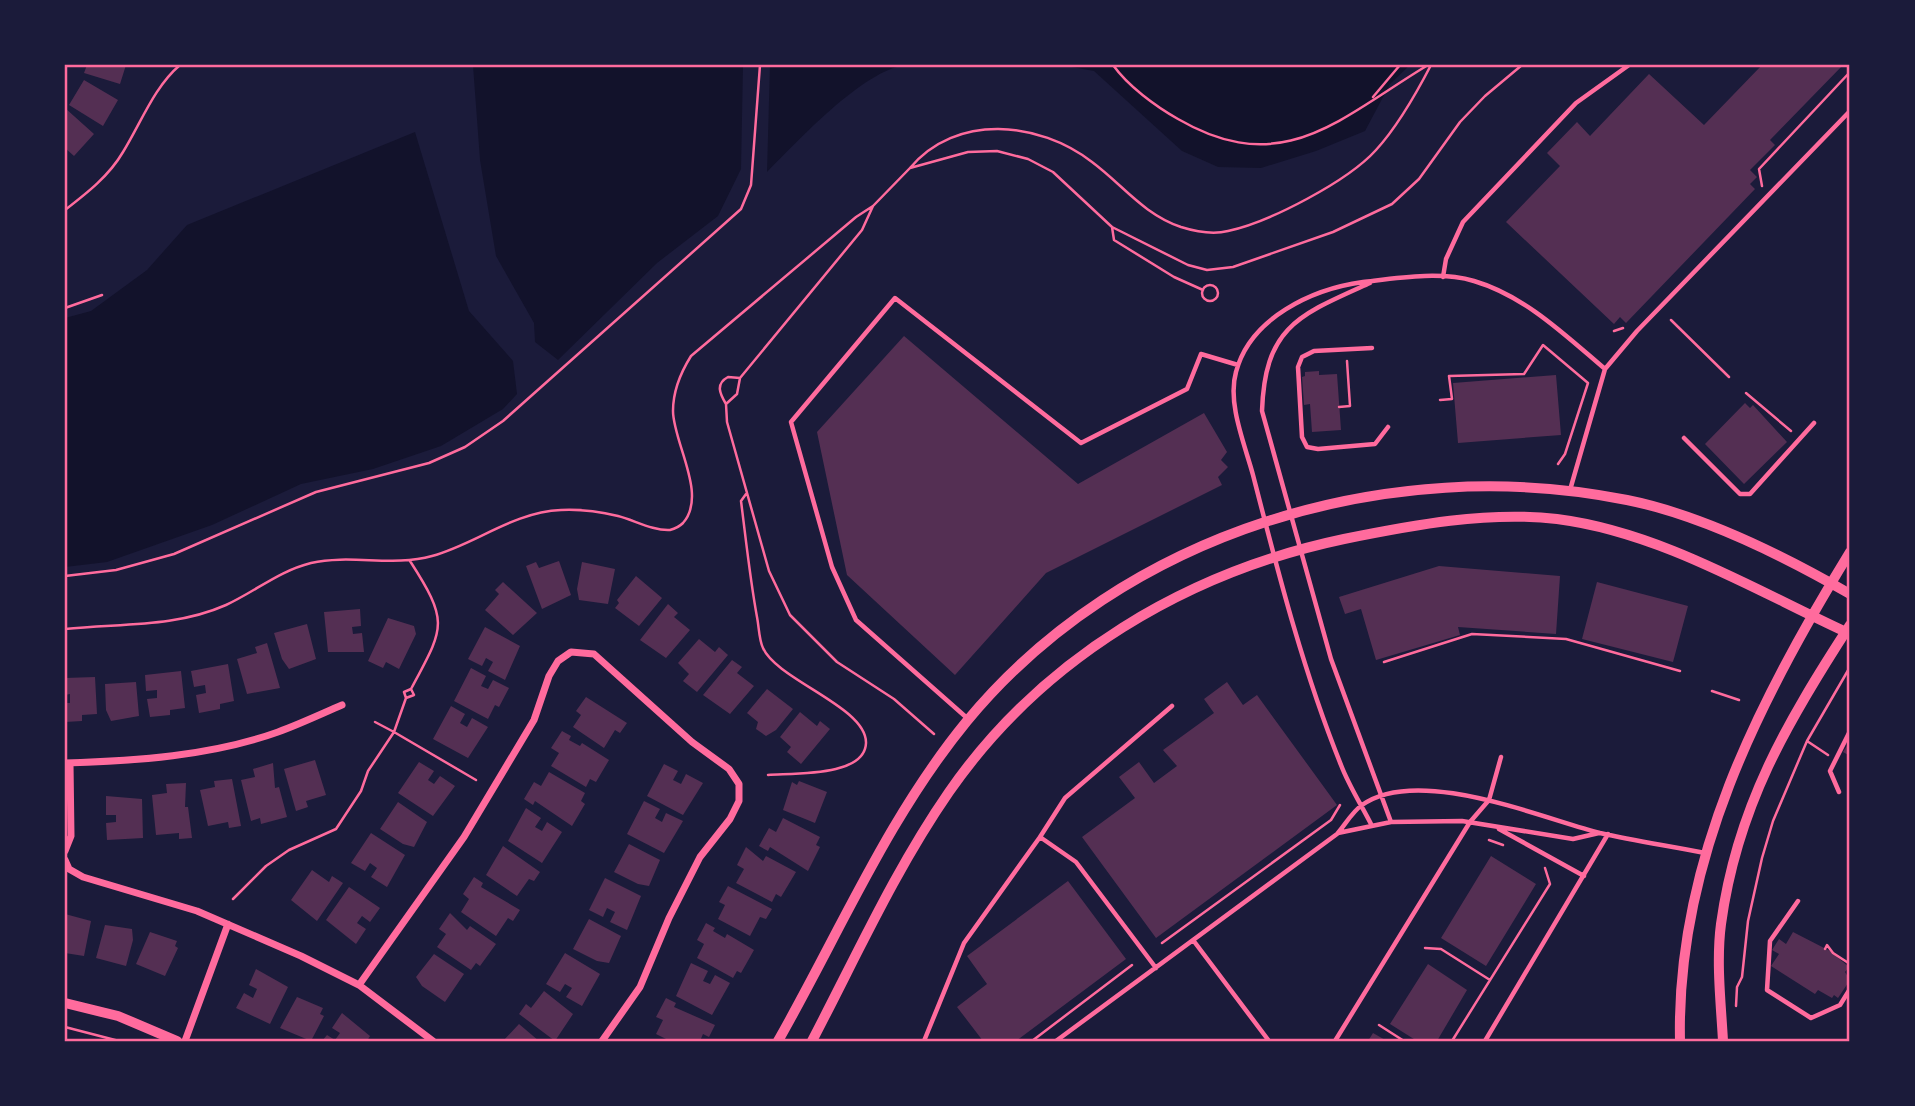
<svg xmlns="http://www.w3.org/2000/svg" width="1915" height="1106" font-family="'Open Sans',sans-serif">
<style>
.water{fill:#12122b}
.building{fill:#542f53}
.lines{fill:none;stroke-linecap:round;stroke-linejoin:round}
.path{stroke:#ff6b9d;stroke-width:2.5}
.service{stroke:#ff6b9d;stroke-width:4.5}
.minor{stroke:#ff6b9d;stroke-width:7}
.tertiary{stroke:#ff6b9d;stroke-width:10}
.secondary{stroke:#ff6b9d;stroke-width:10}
.neatline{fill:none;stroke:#ff6b9d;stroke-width:2.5}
</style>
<rect width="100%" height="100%" fill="#1b1b3a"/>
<path class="water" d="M473,65H743L741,169L718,216L657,263L558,360L535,342L534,323L496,256L480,160Z
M770,65H906C863,70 798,141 767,172Z
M1061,65H1410L1390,84L1365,131L1316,151L1261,168L1218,167L1182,151L1094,71Z
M415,132L469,311L513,361L517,394L503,409L441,446L373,469L301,484L212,525L107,562L65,567V318L91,311L147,270L187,225Z"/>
<path class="building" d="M87,65H126L120,84L84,73Z
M1762,65H1843L1770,140L1775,145L1750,170L1757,177L1750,184L1755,189L1626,323L1620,317L1614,324L1506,222L1560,166L1547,153L1577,122L1590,136L1649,74L1704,125Z
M84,80L118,100L103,126L69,105Z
M65,108L94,134L74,156L65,148Z
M904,336L1078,484L1204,413L1227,452L1221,460L1228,467L1218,477L1222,485L1046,573L955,675L847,575L817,432Z
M1319,371V375L1337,374L1341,430L1312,432L1310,404L1304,405L1302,377L1305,376V372Z
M1556,375L1561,435L1458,443L1453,383Z
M1745,403L1750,408L1753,405L1787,442L1744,484L1705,444Z
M559,561L571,595L542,609L526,566L536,562L539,568Z
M582,562L615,569L608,604L579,600L577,589Z
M1439,566L1560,576L1556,634L1458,627L1460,635L1376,660L1361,609L1345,614L1339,597Z
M636,576L662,598L639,626L615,608L619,603L617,600Z
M503,582L537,613L513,635L485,610L499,594L495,590Z
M1597,582L1688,606L1673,662L1582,639Z
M668,604L678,613L674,617L690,630L666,658L640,640Z
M360,609L361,626L352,627L353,634L362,633L364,652H328L324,612Z
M388,618L414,626L416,634L399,669L386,662L383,668L368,661Z
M307,624L316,659L289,669L282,659L274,633Z
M485,627L520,646L505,680L488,671L493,662L486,658L482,666L468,659Z
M699,639L715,652L719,647L728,655L697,692L683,681L689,674L678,663Z
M267,643L280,688L247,694L237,659L257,653L255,647Z
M732,660L742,667L737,673L754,686L730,714L703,695Z
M228,664L234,701L220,704V709L199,713L196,695L206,693L205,685L194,687L191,671Z
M471,668L486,676L481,686L488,689L493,680L509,688L499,707L495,705L488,719L454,701Z
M181,671L185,708L170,710V715L150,717L147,699L157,698V690L146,691L145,675Z
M95,677L97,714L82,715V721L65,722V703H70V694L65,695V678Z
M136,682L139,716L111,721L106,710L105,684Z
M1227,682L1243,705L1257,695L1337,805L1156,938L1082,837L1135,798L1119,777L1139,762L1154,783L1177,766L1163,750L1214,713L1204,699Z
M767,689L793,709L776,730L766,736L756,729L758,722L747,713Z
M586,697L627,723L620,733L615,730L604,748L573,727L581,715L576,711Z
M451,706L465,714L460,723L467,727L472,718L488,727L468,758L433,739Z
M800,712L817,726L820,721L830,729L801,764L787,752L791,747L780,737Z
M562,731L571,736L569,740L580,746L582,743L609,760L596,782L590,779L586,787L551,766L559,753L551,748Z
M1850,741V756L1843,752Z
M315,760L326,795L306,801L308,807L296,811L284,769Z
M419,762L434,771L428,780L434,784L440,776L455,786L433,816L398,793Z
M273,763L275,788L279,787L287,817L261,824L260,818L251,821L241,780L255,777L253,769Z
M664,764L678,771L673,780L681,784L686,774L703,783L683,815L647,796Z
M549,772L585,793L581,801L585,804L572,826L535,801L533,805L524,799L534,782L541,786Z
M232,779L241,826L229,828L228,822L208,826L200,790L215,787L214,781Z
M799,781L827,792L815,823L783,810L792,782L797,785Z
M186,783L185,807H188L192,838L179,839V833L156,835L152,795L167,793L166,784Z
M106,796L142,799L143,838L107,840L106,823L116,822V815H106Z
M644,801L660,809L655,818L662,822L666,813L683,821L664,853L627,834Z
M398,802L427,822L414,847L403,844L380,829Z
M526,808L541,818L535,827L542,831L547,822L562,832L542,863L508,841Z
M783,818L820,837L816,845L820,847L808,871L770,847L768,851L759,846L769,828L776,832Z
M371,833L405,855L387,887L371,877L377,868L370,863L365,871L351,863Z
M629,844L660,860L649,886L638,884L614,872Z
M503,846L540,872L534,881L529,879L517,896L486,875Z
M746,847L763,861L766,856L796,872L781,897L776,894L772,902L736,883L744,869L737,865Z
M1491,856L1536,884L1486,966L1441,938Z
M312,870L329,882L332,876L343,883L317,921L291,900Z
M474,877L483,883L481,887L520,910L513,921L508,918L496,936L461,912L469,899L463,894Z
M605,878L641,896L627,930L610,922L615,912L607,908L603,917L589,910Z
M1068,881L1126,959L1016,1041H983L957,1007L987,984L967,956Z
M728,886L772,909L766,919L760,917L750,936L718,919L725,905L719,902Z
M349,887L380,908L370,922L362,916L357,923L366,929L356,944L326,920Z
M450,913L467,930L470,926L496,944L480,966L476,963L471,970L437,947L446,934L439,929Z
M65,914L91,921L84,956L65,953Z
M589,919L621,936L609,963L597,961L573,949Z
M706,923L715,928L713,931L725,938L727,934L754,950L741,973L737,971L733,978L697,958L704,944L697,940Z
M105,925L132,929L133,940L126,966L96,958Z
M150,932L177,941L175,946L178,948L165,976L136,964Z
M1793,932L1830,951L1849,967L1845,972L1850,980L1838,998L1834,995L1832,998L1818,990L1815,994L1771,966L1779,954L1772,950L1779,939L1786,944Z
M565,953L600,974L582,1006L566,997L572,988L565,984L560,992L546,984Z
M434,954L464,974L445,1002L422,986L416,977Z
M691,963L708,971L703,981L710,984L715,975L730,983L712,1015L676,996Z
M1428,964L1467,990L1437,1041H1417L1390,1024Z
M256,969L288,987L270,1024L236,1008L244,993L253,998L257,989L249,985Z
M544,991L573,1014L555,1041L519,1014L526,1004L531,1008Z
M297,997L323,1008L320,1014L324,1016L311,1041L280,1028Z
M666,998L676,1003L674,1007L715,1025L709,1037L703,1034L700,1041H670L656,1034L663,1020L656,1017Z
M342,1013L370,1036L367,1041H322L327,1035L335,1040L340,1033L332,1028Z
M519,1024L539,1041H503Z
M1373,1033L1387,1041H1368Z"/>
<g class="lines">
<path class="path" d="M1113,65C1128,86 1155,106 1178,119C1283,180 1340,118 1428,65
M1373,97L1400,65
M910,168C956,113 1039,121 1092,162C1123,185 1143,214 1181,227C1197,232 1212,235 1228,231C1270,222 1348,181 1376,150C1398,126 1416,94 1431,65
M1762,186L1759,169L1850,72
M65,210C87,193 109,176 123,152C141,123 154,87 180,65
M1112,227L1114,240L1174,277L1203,290
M1202 293a8 8 0 1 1 16 0a8 8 0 1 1-16 0Z
M65,308L102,295
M1671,320L1729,377
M1614,331L1623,328
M1746,393L1791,431
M1440,400L1452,399L1449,376L1524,374L1543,345L1588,383L1565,454L1558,464
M726,404C720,394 715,384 728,377L740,378
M1339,407L1350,406L1347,361
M746,494L741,501C746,540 750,579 757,617C759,627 759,640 763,648C777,680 867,707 866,743C865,777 793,773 768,775
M410,561C450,623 444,627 411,689L414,695L406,698L404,692L411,689
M65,576L116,570L174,554L316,492L429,463L465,447L503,421L741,209L751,185L760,65
M65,629C119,623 174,628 226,605C256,591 279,571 311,563C351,554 393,567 432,556C476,544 513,512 561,510C579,509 601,512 618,516C634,520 653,531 670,530C674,529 680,526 683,523C708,495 673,442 673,411C673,391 681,372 691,356L856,217L873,206
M1384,662L1472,634L1566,639L1680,671
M1712,691L1739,700
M375,722L394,732L406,698
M934,734L894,699L837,662L790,615L769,571L727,422L726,404L737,394L740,378L862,230L873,206L910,168L968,152L997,151L1028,159L1053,172L1112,227L1188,265L1207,270L1233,267L1333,232L1392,204L1419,179L1460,122L1485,96L1522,65
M1807,741L1850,667
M1489,840L1503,845
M233,899L266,866L289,850L336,829L361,791L368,771L394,732L476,780
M1162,943L1331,820L1340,805
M1425,948L1441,949L1490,980
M1825,949L1827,945L1833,953L1850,964
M1736,1006L1737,987L1742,977L1748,921L1762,858L1773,821L1807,741L1828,755
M1379,1025L1404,1041
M65,1027L119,1041
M1032,1041L1132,965
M1452,1041L1550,884L1545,868"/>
<path class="service" d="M1443,277L1446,259L1463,222L1576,103L1629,65
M1370,283C1299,315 1265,326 1262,411L1331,659L1391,822
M1372,348L1314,351L1302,357L1298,367L1302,437L1307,447L1318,449L1375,444L1388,427
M1684,438L1740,494H1750L1814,423
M1570,490L1605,369L1637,331L1850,111
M967,718L856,620L832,567L791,422L895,298L1081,443L1187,389L1201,354L1238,365
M1839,792L1830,771L1850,731
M1372,826C1362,806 1349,786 1341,765C1303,671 1278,572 1253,475C1245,445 1227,403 1236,372C1250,318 1312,289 1363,282C1397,278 1440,271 1474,281C1525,296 1565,335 1605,369
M1499,829L1584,876
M1338,833L1391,822L1462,821L1573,839L1599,833
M1040,837L1065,798L1172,706
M1798,901L1770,941L1767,990L1811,1018L1840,1005L1850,989
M1193,940L1269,1041
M924,1041L964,943L1040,837L1076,862L1156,968
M1056,1041L1337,834C1345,825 1352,812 1362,805C1418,765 1541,818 1600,833C1635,841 1670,846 1705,853
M1335,1041L1470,822L1489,800L1501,757
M1485,1041L1608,834"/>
<path class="minor" d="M65,763C135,761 211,756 278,732C300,724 321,714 342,705
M65,851L71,836L70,763
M65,860L69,869L83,877L197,911L301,956L359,985L433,1041
M359,985L464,837L534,720L549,676L558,661L571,652L594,654L692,742L729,769L739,784V801L730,819L700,857L669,918L640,987L602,1041
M185,1041L228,924"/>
<path class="tertiary" d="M65,1003L118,1016L177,1041"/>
<path class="secondary" d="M778,1041C839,934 888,817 967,721C1123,532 1389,452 1627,500C1702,515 1784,556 1850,594
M812,1041C856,957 895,870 949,792C1042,658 1187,572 1344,539C1413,525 1487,511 1557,519C1659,532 1753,589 1846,632
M1680,1041C1676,862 1759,700 1850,552
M1723,1041C1721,1004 1716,962 1721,924C1737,807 1787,722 1850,625"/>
</g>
<rect width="1915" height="1106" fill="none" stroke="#1b1b3a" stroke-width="133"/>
<rect x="66" y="66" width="1782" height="974" class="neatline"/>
</svg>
